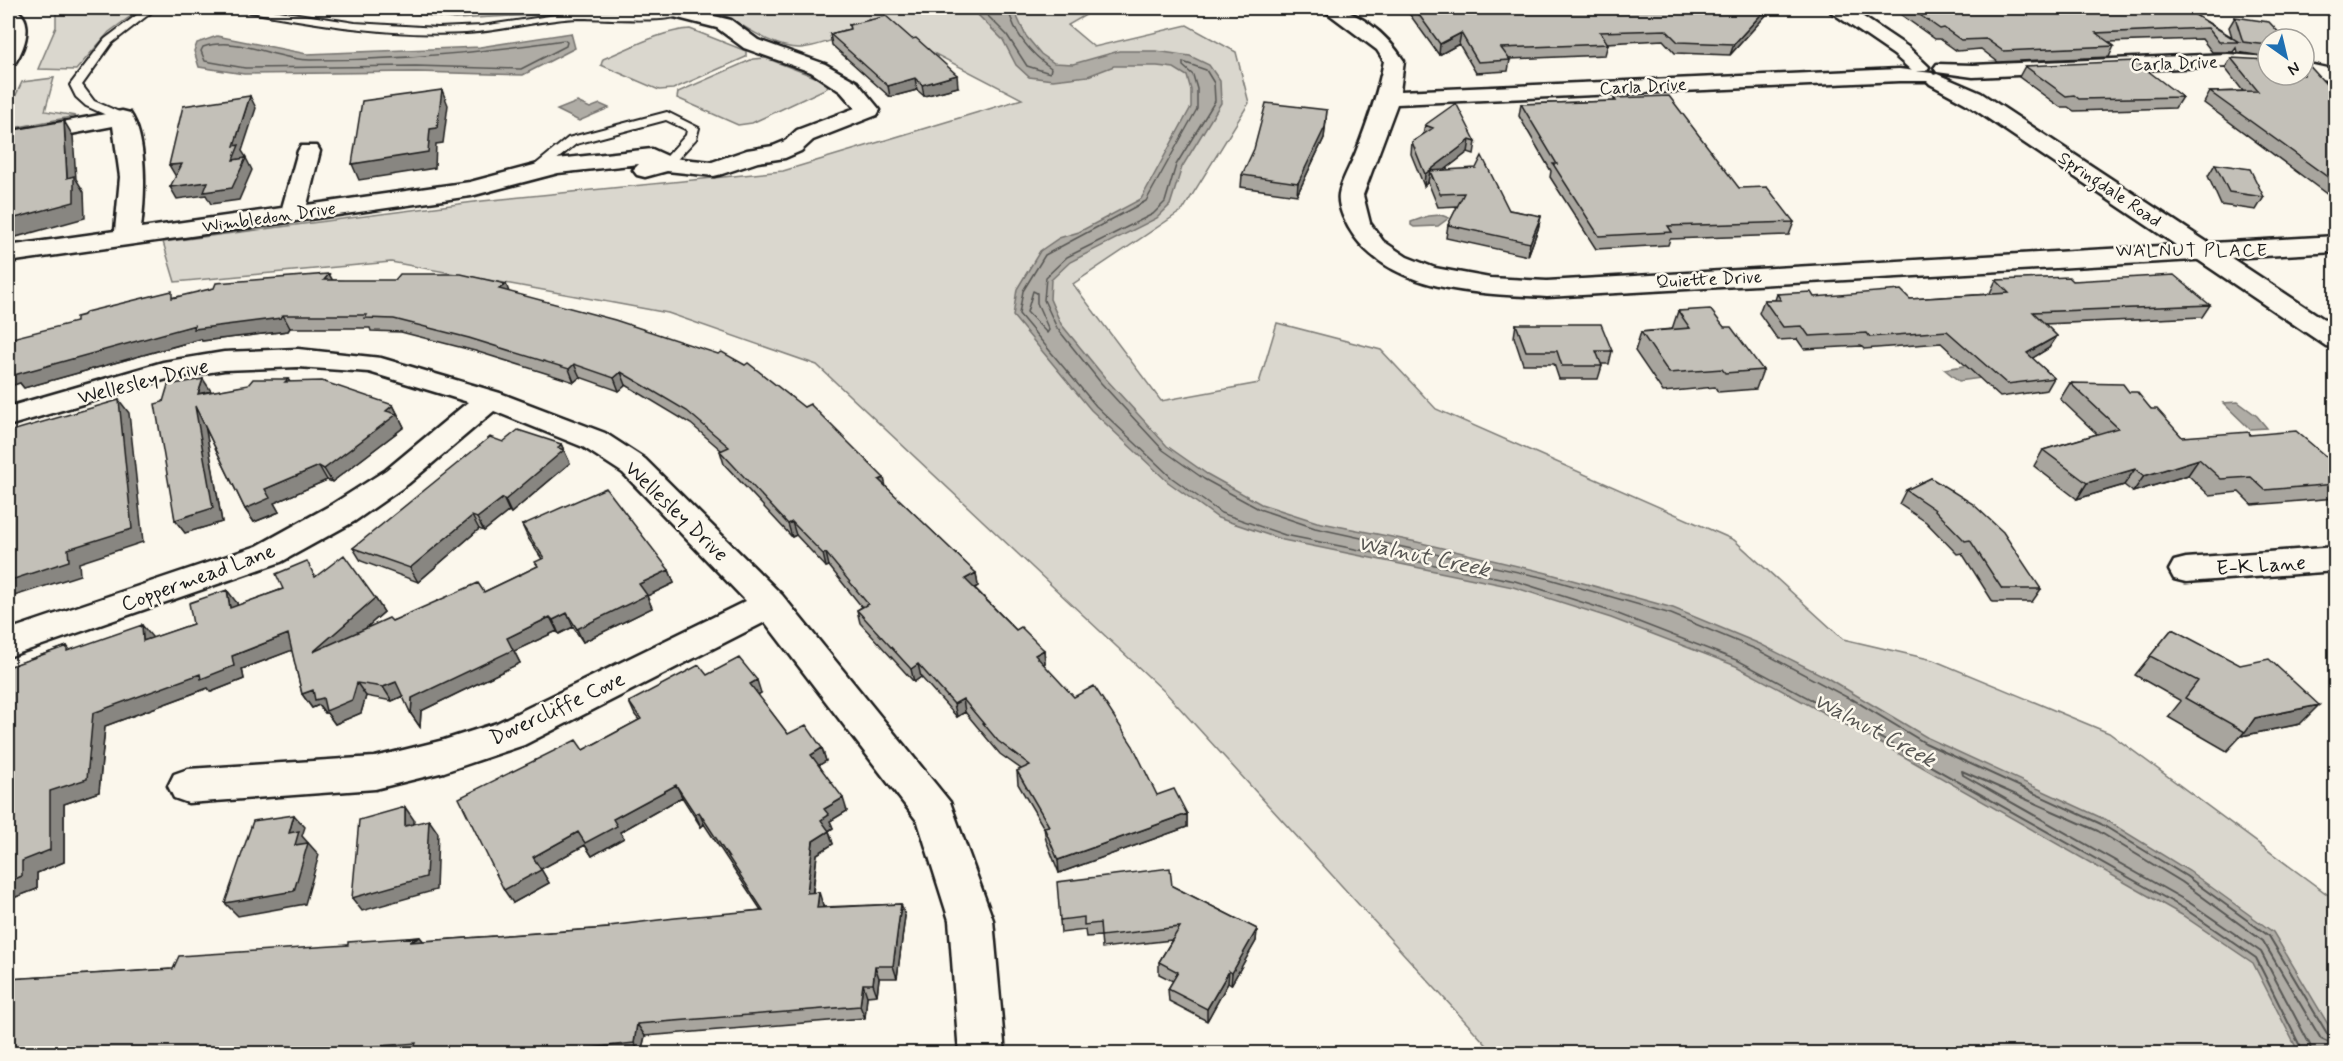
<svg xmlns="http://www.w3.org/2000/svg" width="2343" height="1061" font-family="Mynerve,sans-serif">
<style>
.green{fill:#dad7ce;stroke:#7b7a75;stroke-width:1.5}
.water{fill:#afaca5;stroke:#74726e;stroke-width:1.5}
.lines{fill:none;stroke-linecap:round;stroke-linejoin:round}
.shore-far1{stroke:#575653;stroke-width:1.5}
.shore{stroke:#575653;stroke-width:2}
.lane-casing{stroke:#1c1c1c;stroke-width:4}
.street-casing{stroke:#1c1c1c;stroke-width:5}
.secondary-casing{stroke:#1c1c1c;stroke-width:5}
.lane{fill:#fbf7ec;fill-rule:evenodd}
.street{fill:#fbf7ec;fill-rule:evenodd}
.secondary{fill:#fbf7ec;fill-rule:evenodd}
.wall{fill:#a8a59e;stroke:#1c1c1c;stroke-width:1.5}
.shaded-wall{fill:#888681;stroke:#1c1c1c;stroke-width:1.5}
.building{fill:#c3c0b8;stroke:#1c1c1c;stroke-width:1.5}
.labels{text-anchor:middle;stroke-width:5;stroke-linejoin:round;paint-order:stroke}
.far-street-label{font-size:18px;fill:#1c1c1c;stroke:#fbf7ec}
.far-neighbourhood-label{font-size:18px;letter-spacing:1.5px;fill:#1c1c1c;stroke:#fbf7ec}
.street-label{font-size:21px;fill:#1c1c1c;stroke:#fbf7ec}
.water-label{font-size:22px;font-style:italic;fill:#575653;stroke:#fbf7ec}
</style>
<rect width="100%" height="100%" fill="#fbf7ec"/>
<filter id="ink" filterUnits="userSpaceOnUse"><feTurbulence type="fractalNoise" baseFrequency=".0167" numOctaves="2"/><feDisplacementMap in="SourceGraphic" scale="12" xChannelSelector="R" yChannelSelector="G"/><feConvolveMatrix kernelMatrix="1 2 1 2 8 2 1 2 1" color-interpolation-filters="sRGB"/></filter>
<g filter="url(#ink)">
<path class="green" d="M56,8H142L109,32L76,70L38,69L56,27Z
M372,8H662L649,16L574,13L455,19Z
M712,8H1098L1068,25L1094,47L1187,25L1236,52L1249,103L1183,210L1073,284L1161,401L1259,383L1277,323L1381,350L1436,409L1734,540L1843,639L1933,660L2109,733L2335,900V1053H1494L1166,693L817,365L668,313L391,262L175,282L163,242L482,201L783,171L1022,99L868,19L863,30C843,35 820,47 800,48C772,49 736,20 712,8Z
M690,29L746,51V57L673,89L659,90L601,65L603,59C630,48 660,31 690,29Z
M766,58L828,82L827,88L752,123L738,125L677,98L678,92L753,59Z
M54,78L45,111L76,116L8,129V112L22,82Z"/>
<path class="water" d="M971,8H1013L1026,36L1041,54L1054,63L1073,64L1119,51H1156L1190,56L1209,65L1220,81L1221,103L1182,167L1170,205L1157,218L1070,262L1051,280L1050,299L1061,324L1106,379L1167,446L1207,474L1261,504L1317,522L1417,542L1547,573L1673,608L1760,644L1824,676L1928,738L2104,819L2189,871L2273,932L2335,1036V1053H2299L2253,963L2182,915L1880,743L1736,666L1611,618L1513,587L1283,540L1218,518L1168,482L1091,410L1013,316L1017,289L1040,251L1059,238L1079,232L1141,199L1191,107V90L1187,76L1174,68L1157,66H1114L1088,76L1053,80L1029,77L1016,65L1003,40Z
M571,33L575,48L523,75L416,72L244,74L199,67L194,51L197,43L217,36L307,54L480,47Z
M577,102L590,108L600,104L609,108L579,121L557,110Z
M1441,215L1449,218L1438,226L1414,227L1411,225V222L1428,216Z
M1983,363L1996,376L1959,381L1944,369Z
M2238,402L2257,416L2267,428L2250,429L2223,403Z"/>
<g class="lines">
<path class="shore-far1" d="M980,8L1007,35L1027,66L1050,73L1051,68C1030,53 1014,34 1008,8
M564,40L567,42L566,46L521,69L416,66L245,68L205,61L201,51L203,47C238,35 274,60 310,60C395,60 480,53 564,40Z
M1033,291L1037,293V303L1049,330L1047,333L1027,312Z
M1814,701L1739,661L1613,612L1515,581L1285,535L1221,513L1172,478L1096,406L1019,314L1023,291L1045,255L1146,201L1197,109V89L1193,75L1183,66V62L1206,70L1214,83L1215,101L1176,165L1165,202L1153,214L1067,257L1046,277L1044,300L1057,328L1101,383L1163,450L1204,479L1259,509L1315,528L1546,578L1671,614L1758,650L1854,701"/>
<path class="shore" d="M1811,699L2185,909L2256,958L2304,1054
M1852,699L1925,743L2101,824L2186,876L2269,936L2328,1035L2336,1038
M2311,1054L2310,1045L2261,952L2190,903L1963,775L1962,771L2098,831L2182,882L2263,941L2321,1039L2336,1046"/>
<g class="lane-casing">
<path id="lane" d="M146,8H157L112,43L82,85L94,101L126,115V121L122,122L86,106L76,97L70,85L105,39Z
M240,8H260L355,23L438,28L482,26L576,12L681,10L686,13C673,24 600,18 579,18C541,19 504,31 466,33C391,37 318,24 245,11Z
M667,112L699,128L696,139L670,167H662L660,164L686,135L687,130L666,120L576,144L534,178L529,179L523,175L568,138Z"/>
</g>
<g class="street-casing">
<path id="street" d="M8,8C37,12 26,47 15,63L8,65Z
M680,8L731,20L758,40L825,64L857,82L880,110L877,115L813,140L801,151L785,158L758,162L722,174L714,176L667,171L645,177L637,175L633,170L639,164L558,173L471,196L8,262V246L115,231L120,177L113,126L8,146V132L122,111L130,113C148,139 145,197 141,228L282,208L298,151L301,146H317L320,151L307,205L470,182L557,159L652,149L672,158L712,162L747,150L773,146L785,141L797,130L855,108L841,92L811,72L744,48L717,28L674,17L671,13Z
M1321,8C1353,4 1388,35 1404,61L1400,91L1899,69L1932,73L1936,77L1932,81H1899L1397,104L1363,195L1370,223L1383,241L1407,257L1435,268L1490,278L1547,281L2336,236V252L1547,297C1483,294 1395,293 1354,236C1347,226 1337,208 1339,194C1341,181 1351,165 1356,152C1368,121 1378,93 1384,61L1377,50Z
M2228,54L2268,57V69L2228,66L1973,77L1937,72L1934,68L1937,64L1973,65Z
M2304,63L2336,70V82L2303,75Z
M298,349L381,358L500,393L605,433L645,459L782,595L950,802L993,920L1005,1054H959L949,920L918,822L765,622L524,745L444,772L375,789L188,803L174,798L168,786L174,774L188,769L375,757L444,740L497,723L746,601L623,473L583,447L494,411L408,484L355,521L281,562L8,657V630L257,546L331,505L386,470L468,402L369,372L298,367L224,370L167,379L8,426V407L163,362L224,352Z
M2336,547V571L2186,582L2174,579L2169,570L2174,561L2186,558Z"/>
</g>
<g class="secondary-casing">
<path id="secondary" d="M1829,8H1850L1908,47L1929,67L1926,71H1912L1894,55L1831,12Z
M1937,74L1981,93L2336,327V348L2326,346L1965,103L1930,84L1926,80L1930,76Z"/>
</g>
<use href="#lane" class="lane"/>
<use href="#street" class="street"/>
<use href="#secondary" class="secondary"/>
</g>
<path class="wall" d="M1405,8H1770L1769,12L1730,55L1675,53L1663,40L1607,43L1608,44L1605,55L1510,59V60L1508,71L1476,73L1459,44L1439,55Z
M1903,8H2184L2232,37L2229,27L2235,17L2268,39V57L2237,52L2236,48L2233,52H2212L2202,39L2109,42L2114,46L2109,57L1998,62L1981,49L1957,51L1940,39H1935L1900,14Z
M849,25L958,87L924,96L917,90L890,97L832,45L830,34L850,29Z
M2231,58L2336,95V195H2328L2204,103L2210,92L2243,91L2225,68Z
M2025,66L2182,97L2175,108L2074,111L2068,107H2060L2019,77Z
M1614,98L1739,188L1794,222L1789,235L1670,239L1668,245L1596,249L1550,177L1551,171L1519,116L1521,104L1614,101Z
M1326,121L1324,138L1297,195L1241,187L1242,175Z
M1425,125L1476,142L1474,154L1468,152L1444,170L1509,210L1541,216L1538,229L1528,256L1446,238L1448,225L1458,206L1438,207L1428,182L1424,186L1411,154L1412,142L1423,135Z
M2215,164L2264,197L2256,210L2221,205L2208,176Z
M333,280L509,292L886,487L976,573L978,586L975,588L1016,630L1044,650L1045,663L1043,664L1157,795L1187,814V827L1059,873L1046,840L1044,828L1018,784L1017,771L1021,769L1000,754L965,712L957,717L921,677L914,682L860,623L857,610L862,607L829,566L826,567L796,535L792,537L724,464L720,451L721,450L691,424L626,385L619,391L580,377L574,382L475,351L401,332L371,331L370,328H290L288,331L202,341L201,339L24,388L20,383L76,322L84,315L175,297Z
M1996,280L2073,281L2210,305L2202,317L2045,324L2057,336L2049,348L2032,358L2054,378L2047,390L2000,397L1941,343L1864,349L1861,346L1804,349L1797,339L1778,340L1759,313L1764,300H1775L1777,294L1814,297L1910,299L1991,294L1990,293Z
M1678,311L1724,327L1763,370L1756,389L1718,392L1715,387L1663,392L1635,351L1641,332L1672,329Z
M1516,324L1612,351L1609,364H1601L1602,366L1598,379H1559L1554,364H1523L1514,337Z
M288,379L290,382L393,405L404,427L332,482L327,480L274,503L279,512L254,522L245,509L205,427L222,522L185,533L175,520L163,402L211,392Z
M2070,383L2129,392L2151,409L2182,437L2250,435L2336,465V498L2252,505L2239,492L2209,495L2188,475L2133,492L2124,485L2077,499L2034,466L2043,450L2097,434L2060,399Z
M503,442L561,444L570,463L511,513L509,511L484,531L479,529L418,582L361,561L353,548Z
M1931,478L2041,589L2032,602H1993L1962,553L1957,554L1926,522L1899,504L1906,490Z
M522,525L669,570L674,583L647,596L652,608L583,642L573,627L559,634L557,631L514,651L520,663L421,711L420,727L411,714L403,696L392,701L366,696L361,713L335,724L327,713H325L319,705L312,708L302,694L292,650L242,669L244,679L211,692L208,688L105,726L99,792L64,804V862L37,873V889L8,900V665L9,667L67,646L70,650L153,638L193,624L237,603V606L317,576L375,598L384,612L363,630L484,592L538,566L542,559L528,538Z
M2336,625V634L2331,630Z
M2172,629L2300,724L2241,736L2227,751L2168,717L2181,701L2135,675Z
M707,675L761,693L758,695L788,734L822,748L826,761L819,765L847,811L830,821L833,828L829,831L833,844L817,854L813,893L823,905V907L901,904L905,916L897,978H879L877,995L867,996L865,1018L645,1036L641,1053H8V976L11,979L173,969L348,945L420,937L423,941L609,928L761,910L704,824L701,827L682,797L620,832L624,838L592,856L585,845L541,869L549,883L513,903L583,750L639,720L635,715L629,702Z
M1172,886L1257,929L1256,941L1231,985L1228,983L1207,1021L1169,1001L1168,989L1173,981L1159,974V962L1172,940L1102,948L1101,936L1086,937L1085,930L1061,933L1060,920Z"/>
<path class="shaded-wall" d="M1767,8H1770L1769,12L1730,55L1734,44Z
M1461,33L1459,44L1439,55L1440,44Z
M957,75L958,87L924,96L922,85Z
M915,78L917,90L890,97L888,86Z
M442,90L448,105L443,143L436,144L435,168L359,180L352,164L430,129Z
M250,96L256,108L242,151L246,157L239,172L233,160L234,146Z
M1327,110L1324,138L1297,195L1298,183Z
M64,121L73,136L76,179L84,192L85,218L16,237L14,233L8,234V219L67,178Z
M1470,140L1468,152L1433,179L1430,171L1428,182L1424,186L1425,174Z
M246,158L252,170L239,200L211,204L206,195L177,199L170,187Z
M182,164L176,177L169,165Z
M1541,216L1538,229L1528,256L1530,243Z
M329,274L336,286L324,280Z
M506,284L511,297L499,289Z
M283,315L290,328L288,331L202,341L201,339L24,388L20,383L8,387V371L195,325Z
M2057,336L2049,348L2020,366L2027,353Z
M574,364L580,377L574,382L569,369Z
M621,372L626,385L619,391L614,378Z
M203,379L211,391L198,394Z
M119,400L129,413L143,542L79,563L80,575L8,598V581L68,549Z
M393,405L404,427L332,482L324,469L386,411Z
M195,406L204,419L222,522L185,533L175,520Z
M561,444L570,463L511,513L505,500Z
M2199,459L2188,475L2133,492L2144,476Z
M319,466L327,480L274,503L279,512L254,522L245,509L265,489Z
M2135,469L2124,485L2077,499L2087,483Z
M884,478L887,491L879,480Z
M503,498L509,511L484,531L477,518Z
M472,516L479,529L418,582L410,568Z
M792,522L796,535L792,537L788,524Z
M826,553L829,566L826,567L823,554Z
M669,570L674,583L647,596L652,608L583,642L577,629L639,584Z
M976,573L978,586L967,592L965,579Z
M227,590L237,603L240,622L230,608Z
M375,598L384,612L323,666L313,652Z
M567,613L573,627L559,634L553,620Z
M550,617L557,631L514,651L520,663L421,711L420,727L411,714L412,698L507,638Z
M142,625L153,638L143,641Z
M288,634L298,648L242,669L244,679L211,692L208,688L105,726L99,792L64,804V862L37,873V889L8,900V882L22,861L50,791L93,713L232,656Z
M1044,650L1045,663L1036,668L1035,655Z
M918,664L921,677L914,682L911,669Z
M757,680L761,693L754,697L750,684Z
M396,682L405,695L392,701L383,687Z
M357,683L366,696L361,713L335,724L327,713H325L319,705L312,708L302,694L313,690Z
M963,699L965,712L957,717L954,704Z
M2319,705L2300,724L2241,736L2255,718Z
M822,748L826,761L815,768L811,755Z
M676,785L682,797L620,832L624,838L592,856L585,845L541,869L549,883L513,903L504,890L533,857L578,832L613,819Z
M843,798L847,811L830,821L833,828L825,833L821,820L824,809Z
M405,807L414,820V839L405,826Z
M699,812L704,824L701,827L695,814Z
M1187,814V827L1059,873L1058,860Z
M294,815L305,827L302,836L319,855L305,904L238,916L225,903L295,845L289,833Z
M429,820L438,833L436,890L362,911L352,898Z
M829,831L833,844L817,854L811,905L807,893L813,841Z
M819,892L823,905L822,920L817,908Z
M901,904L905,916L897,978L893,966Z
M1257,929L1256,941L1231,985L1232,973Z
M420,937L430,949L410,942Z
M875,966L879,978L877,995L873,984Z
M1229,971L1228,983L1207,1021V1009Z
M863,984L867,996L865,1018L860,1006Z
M637,1024L645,1036L641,1053H640L634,1043Z"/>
<path class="building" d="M1414,8H1767L1734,44L1678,42L1666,30L1600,32L1608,44L1501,48L1510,60L1478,62L1461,33L1440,44Z
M1910,8H2184L2239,42H2219L2208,28L2096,33L2114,46L2003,51L1986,39L1961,40L1944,28L1940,29Z
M886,16L912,39L916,38L957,75L922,85L915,78L888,86L830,34L850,29L849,25Z
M2235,17L2269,22L2285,39H2268V45L2243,42Z
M2231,58L2268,60V75H2304V60L2336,95V183L2210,92L2258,91Z
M2135,61L2182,97L2079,99L2074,95L2066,96L2025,66Z
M442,90L437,128L430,129L428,152L352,164L362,101Z
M250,96L234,146L239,145L233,160L246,158L232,188L204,192L208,182L170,187L182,164L169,165L183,106Z
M1669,96L1739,188L1767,187L1794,222L1668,226L1672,232L1599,236L1553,164H1557L1521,104L1616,101L1614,98Z
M1266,103L1327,110L1325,127L1298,183L1242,175L1254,149Z
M1456,103L1476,142L1470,140L1425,174L1412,142L1433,128L1425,125Z
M64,121L67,178L74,176V202L8,220V131Z
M1482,156L1509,210L1541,216L1530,243L1448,225L1464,193L1440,194L1430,171L1476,168Z
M2215,164L2250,169L2264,197L2229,192Z
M329,274L324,280H395L400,274H461L506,284L499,289L615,320L718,354L722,352L745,365L748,363L804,407L810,404L884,478L879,480L976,573L965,579L1016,630L1021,627L1044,650L1035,655L1074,697L1094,686L1133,746L1157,795L1174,789L1187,814L1058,860L1044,827L1049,826L1017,771L1030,765L998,741L963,699L954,704L918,664L911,669L857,610L868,604L826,553L823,554L792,522L788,524L720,451L729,447L687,411L621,372L614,378L574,364L569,369L469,338L394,319L365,318L367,315H283L281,318L194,329L195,325L14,375V369L8,371V339L76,322V317L84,315L86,312L172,291V298L214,288L216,283Z
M2174,275L2210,305L2033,312L2057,336L2027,353L2054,378L2007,384L1947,331L1870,337L1867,333L1809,336L1802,326L1783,327L1764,300H1781L1777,294L1811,292L1814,297L1901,290L1910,299L2009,293L1996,280L2069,277L2073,281Z
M1710,309L1724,327H1731L1763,370L1725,373L1722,369L1669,373L1641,332L1690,328L1678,311Z
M1516,324H1601L1612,351H1596L1602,366H1562L1557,351H1526Z
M203,379L198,394L248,385L253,379H288L285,382L322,381L393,405L386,411L397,414L324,469L319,466L265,489L270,498L245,509L195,406L213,508L175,520L155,404L163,402L168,385Z
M2070,383L2123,384L2129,392H2137L2151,409H2157L2182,437L2249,432L2250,435L2296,431L2336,465V484L2265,490L2251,477L2221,479L2199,459L2144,476L2135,469L2087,483L2043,450L2118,428Z
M119,400L132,529L68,549L69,561L8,581V432Z
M518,430L561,444L558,448L564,450L505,500L503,498L477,518L472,516L410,568L353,548L490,437L503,442Z
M1931,478L1973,504L2003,532L2041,589H2002L1970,540L1965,541L1934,509L1906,490Z
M606,488L669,570L639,584L647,595L577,629L567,613L553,620L550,617L507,638L513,650L412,698L411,714L396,682L383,687L357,683L352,700L326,711L323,698L315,700L313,690L302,694L288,634L232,656L234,666L201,679L200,674L93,713L87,779L50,791V850L22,861V876L8,882V667L67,646V651L142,625L143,641L193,624L189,603L227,590L230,608L283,589L276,574L307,561L315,577L344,555L375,598L313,652L389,618L392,621L478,583L484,592L538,566L535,562L544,558L522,525Z
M2172,629L2240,665L2269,659L2319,705L2255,718L2245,732L2185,698L2198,681L2150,656Z
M739,658L757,680L750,684L788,734L806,725L822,748L811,755L843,798L824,809L829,815L821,820L829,831L813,841L807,893L819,892L817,908L901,904L893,966H875L873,984H863L860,1006L637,1024L634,1043L547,1053H412L416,1043L292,1053H8V979L173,969L179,956L348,945V942L420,937L410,942L609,928V926L675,918L763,910L699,812L695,814L676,785L613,819L617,826L585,843L578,832L533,857L541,870L504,890L459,798L576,740L583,750L641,719L629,702L699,665L707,675Z
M405,807V826L429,820L426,877L352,898L359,820Z
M294,815L289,833L299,831L295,845L308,843L294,891L225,903L253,821Z
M1170,868L1172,886L1257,929L1232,973L1229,971L1207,1009L1168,989L1178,972L1159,962L1180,927L1101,936L1100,923L1084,925V917L1060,920L1057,882Z"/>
</g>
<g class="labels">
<g class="far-street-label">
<text transform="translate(2174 63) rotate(-2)" y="6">Carla Drive</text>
<text transform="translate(1643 86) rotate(-3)" y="6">Carla Drive</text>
<text transform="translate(2110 189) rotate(34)" y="6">Springdale Road</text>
<text transform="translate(269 217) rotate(-8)" y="6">Wimbledon Drive</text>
<text transform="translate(1709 279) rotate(-3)" y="6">Quiette Drive</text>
</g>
<g class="far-neighbourhood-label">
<text x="2192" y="256">WALNUT PLACE</text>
</g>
<g class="street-label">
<text transform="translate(143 381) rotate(-14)" y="7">Wellesley Drive</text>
<text transform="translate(677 511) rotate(44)" y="7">Wellesley Drive</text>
<text transform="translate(2261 565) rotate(-4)" y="7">E-K Lane</text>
<text transform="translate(198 577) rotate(-20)" y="7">Coppermead Lane</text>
<text transform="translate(557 708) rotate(-25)" y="7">Dovercliffe Cove</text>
</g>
<g class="water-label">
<text transform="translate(1424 555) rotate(12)" y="8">Walnut Creek</text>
<text transform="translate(1875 729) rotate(28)" y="8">Walnut Creek</text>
</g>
</g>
<rect width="2343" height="1061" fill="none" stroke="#fbf7ec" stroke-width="30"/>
<rect x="15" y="15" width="2313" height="1031" fill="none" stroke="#1c1c1c" stroke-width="2" filter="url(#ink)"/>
<g transform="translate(2286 57) rotate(146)"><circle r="28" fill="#fbf7ec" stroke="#a29f99" stroke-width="1.5"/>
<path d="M0-4.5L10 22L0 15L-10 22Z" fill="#1f6fb2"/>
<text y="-9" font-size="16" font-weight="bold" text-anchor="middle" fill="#1c1c1c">N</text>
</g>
</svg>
